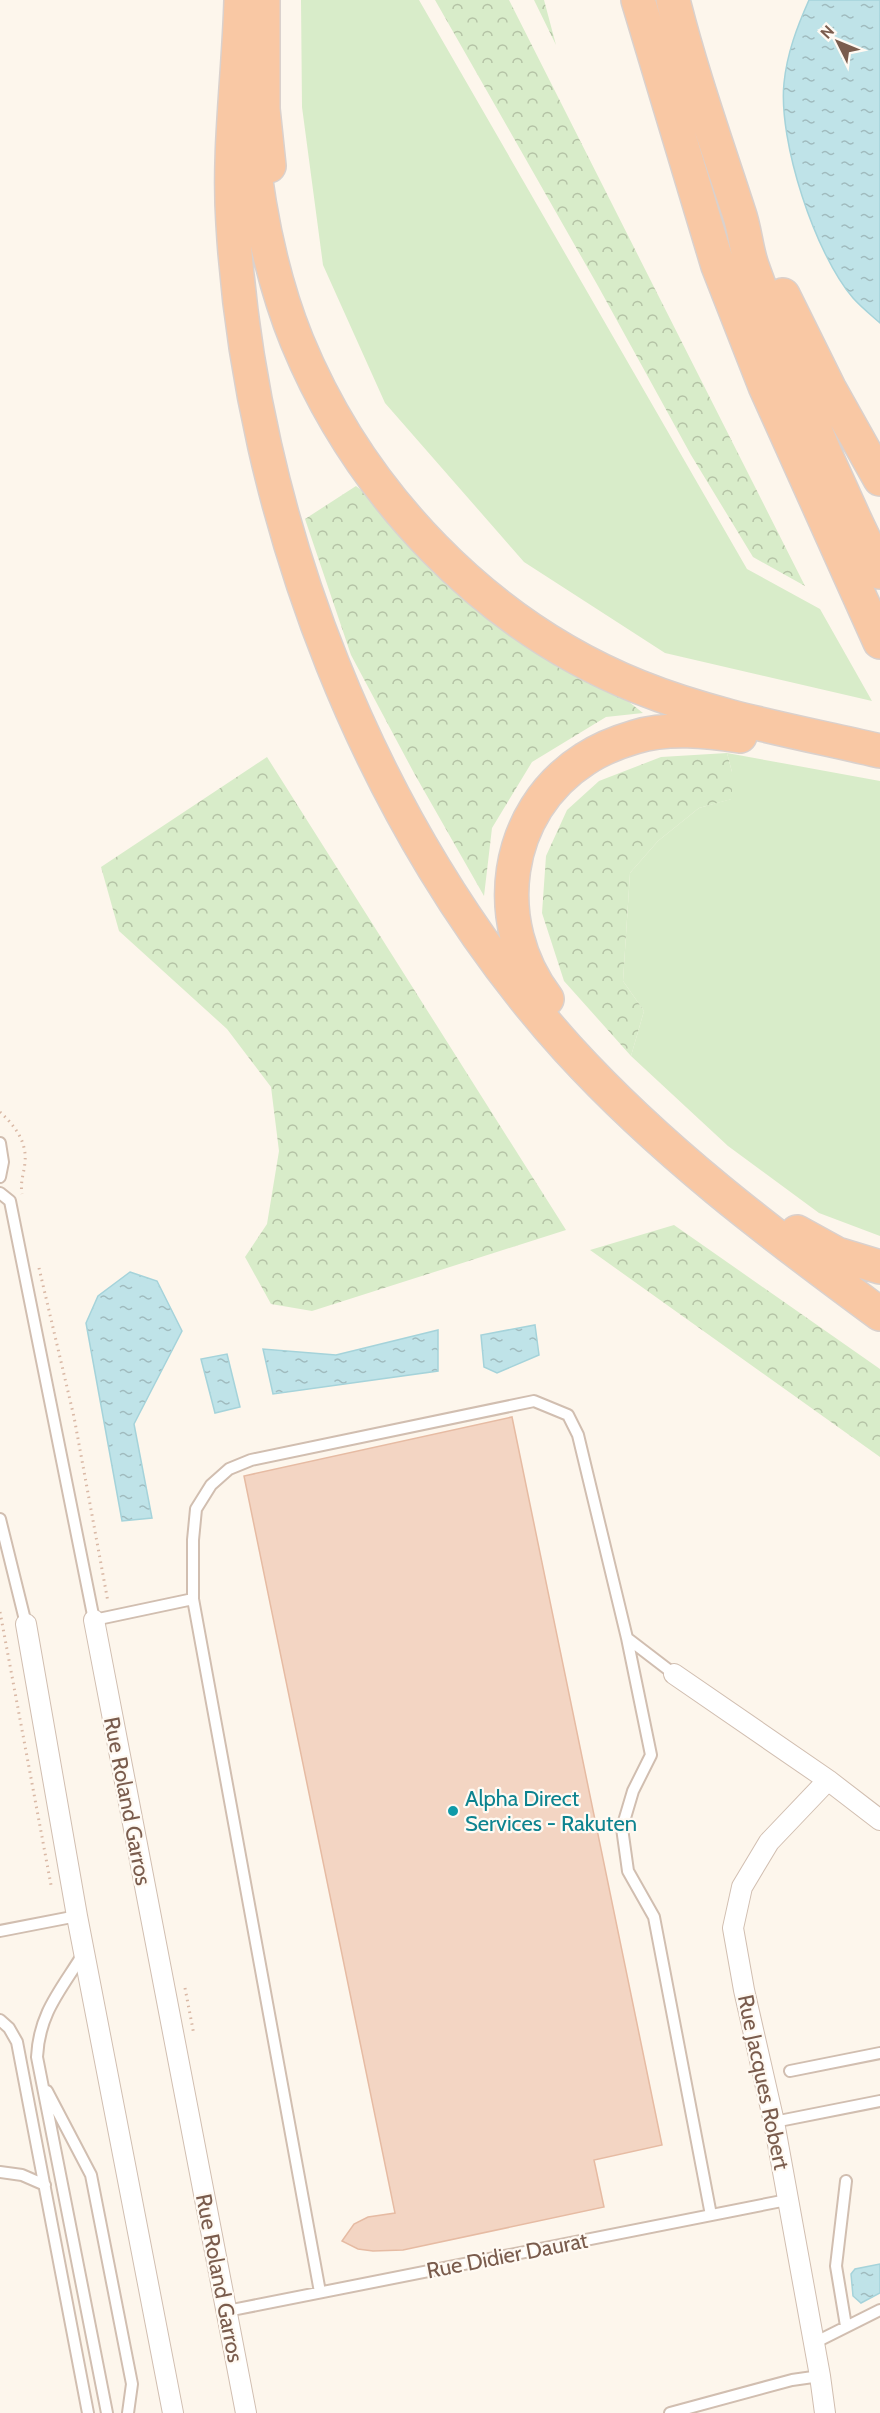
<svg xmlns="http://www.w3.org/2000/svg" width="880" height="2413" font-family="Cabin,sans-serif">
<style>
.grass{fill:#d8ecc9}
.forest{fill:url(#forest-crowns)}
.water{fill:url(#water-ripples);stroke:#a5d3da;stroke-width:1.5}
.building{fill:#f3d5c3;stroke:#e6bba3;stroke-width:1.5}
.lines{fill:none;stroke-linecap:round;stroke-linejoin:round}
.service-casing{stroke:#d1beb0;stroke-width:14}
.minor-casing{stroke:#d1beb0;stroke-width:22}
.trunk-casing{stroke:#dad1cd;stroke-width:36}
.path{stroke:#d9b8a5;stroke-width:3;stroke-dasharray:1.5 4.5;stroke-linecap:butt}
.service{stroke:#fff;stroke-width:10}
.minor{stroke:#fff;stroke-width:20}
.trunk{stroke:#f9c8a4;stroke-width:33}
.culture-dot{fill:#0f9aa8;stroke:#fffaf3;stroke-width:2}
.labels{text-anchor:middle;stroke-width:4.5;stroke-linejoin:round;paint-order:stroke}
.culture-label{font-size:22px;fill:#0d838f;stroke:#fffaf3;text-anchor:start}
.street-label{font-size:22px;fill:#7a5c4d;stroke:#fffaf3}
</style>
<defs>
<pattern id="forest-crowns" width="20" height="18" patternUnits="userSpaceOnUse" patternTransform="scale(1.5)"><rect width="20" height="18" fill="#d8ecc9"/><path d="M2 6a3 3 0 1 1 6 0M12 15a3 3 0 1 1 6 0" fill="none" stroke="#b4c2a5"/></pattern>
<pattern id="water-ripples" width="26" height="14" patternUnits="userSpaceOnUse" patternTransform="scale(1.5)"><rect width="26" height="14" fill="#bfe3e8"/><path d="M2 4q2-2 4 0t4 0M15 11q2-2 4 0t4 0" fill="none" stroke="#a0bbbe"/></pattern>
</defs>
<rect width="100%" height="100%" fill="#fdf6ec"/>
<path class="grass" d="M301,0H419L747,569L820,609L872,701L665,653L524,562L385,403L323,265L302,107Z
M727,753L880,781V1236L819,1213L728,1146L631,1056L644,1011L623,981L630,873L658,841L699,808L731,799L732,772Z"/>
<path class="forest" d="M435,0H509L805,586L753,557L691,455L598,286Z
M534,0H544L556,45Z
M356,486L643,713L606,717L532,762L492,828L484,896L414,773L351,655L305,519Z
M727,753L732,772V799L699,808L658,841L630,873L623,981L644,1011L631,1056L564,981L542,913L546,856L567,810L599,781L661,757Z
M267,757L566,1230L312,1311L271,1304L245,1257L267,1224L279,1151L271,1087L227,1029L119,931L101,867Z
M674,1225L880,1369V1457L590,1250Z"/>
<path class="water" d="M809,0H880V323C871,315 861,307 853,298C815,254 778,141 784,83C787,53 797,27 809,0Z
M130,1272L157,1281L182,1331L134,1424L152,1518L122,1521L86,1323L98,1296Z
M535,1325L539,1355L497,1373L484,1367L481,1335Z
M438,1330V1371L273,1394L263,1349L336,1355Z
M227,1354L240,1407L215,1413L201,1359Z
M880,2264V2293L861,2303L853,2296L851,2274L855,2269Z"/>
<path class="building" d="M512,1417L662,2145L594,2160L604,2207L403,2250L373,2251L358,2249L342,2241L354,2224L368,2217L395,2213L244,1476Z"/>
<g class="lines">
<g class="service-casing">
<path id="service" d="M0,1143L3,1162L0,1177
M0,1193L10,1201L94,1620L193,1599V1540L196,1509L211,1485L229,1469L251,1460L534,1401L568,1415L578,1435L627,1638L674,1674
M0,1519L26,1624
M193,1599L320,2292
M627,1638L651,1755L633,1791L622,1828L628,1871L654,1917L711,2215
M0,1931L77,1916
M83,1954C61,1990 39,2013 37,2057L107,2413
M0,2020L9,2028L17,2042L88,2413
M790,2071L880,2053
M47,2091L91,2175L132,2384L128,2413
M774,2122L880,2101
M0,2172L22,2175L45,2185
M227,2311L787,2200
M846,2326L836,2266L846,2181
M814,2343L880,2310
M670,2413L792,2380L820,2376"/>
</g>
<g class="minor-casing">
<path id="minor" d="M94,1620L246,2413
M26,1624L77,1916L173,2413
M674,1674L828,1780L880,1820
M825,2413L820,2376L774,2122L744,1990L733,1928L742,1887L769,1842L828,1780"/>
</g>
<g class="trunk-casing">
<path id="trunk" d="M241,0C239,75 228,150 233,224C250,517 370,830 568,1049C661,1151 770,1233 880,1314
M263,0V109L269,166
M638,0L718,266L765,386L880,642
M673,0C691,72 716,142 739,213C745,230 746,249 752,266C788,370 831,473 880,572
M251,141C258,209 271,277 297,341C360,494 485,625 639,687C716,718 799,732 880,751
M783,295L829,388L880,479
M547,999C489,923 503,811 585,759C600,749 618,742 635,737C668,727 707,731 740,736
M797,1232L837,1254L880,1267"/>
</g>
<path class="path" d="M0,1112C14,1125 27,1141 25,1162C24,1174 20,1181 22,1194
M39,1268L74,1417L108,1602
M0,1612L51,1885
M185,1988L194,2035"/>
<use href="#service" class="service"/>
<use href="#minor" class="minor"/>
<use href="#trunk" class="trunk"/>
</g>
<circle class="culture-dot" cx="453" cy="1811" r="6"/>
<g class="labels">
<g class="culture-label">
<text x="465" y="1806">Alpha Direct<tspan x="465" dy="25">Services - Rakuten</tspan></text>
</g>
<g class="street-label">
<text transform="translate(128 1801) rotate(79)" y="8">Rue Roland Garros</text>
<text transform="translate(764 2082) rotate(78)" y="8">Rue Jacques Robert</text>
<text transform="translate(507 2255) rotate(-11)" y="8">Rue Didier Daurat</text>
<text transform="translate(220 2278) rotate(79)" y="8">Rue Roland Garros</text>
</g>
</g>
<g transform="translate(838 42) rotate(313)" stroke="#fffaf3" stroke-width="4.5" paint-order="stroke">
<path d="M0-4.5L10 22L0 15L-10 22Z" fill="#7a5c4d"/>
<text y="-9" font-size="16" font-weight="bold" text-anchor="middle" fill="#7a5c4d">N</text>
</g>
</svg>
